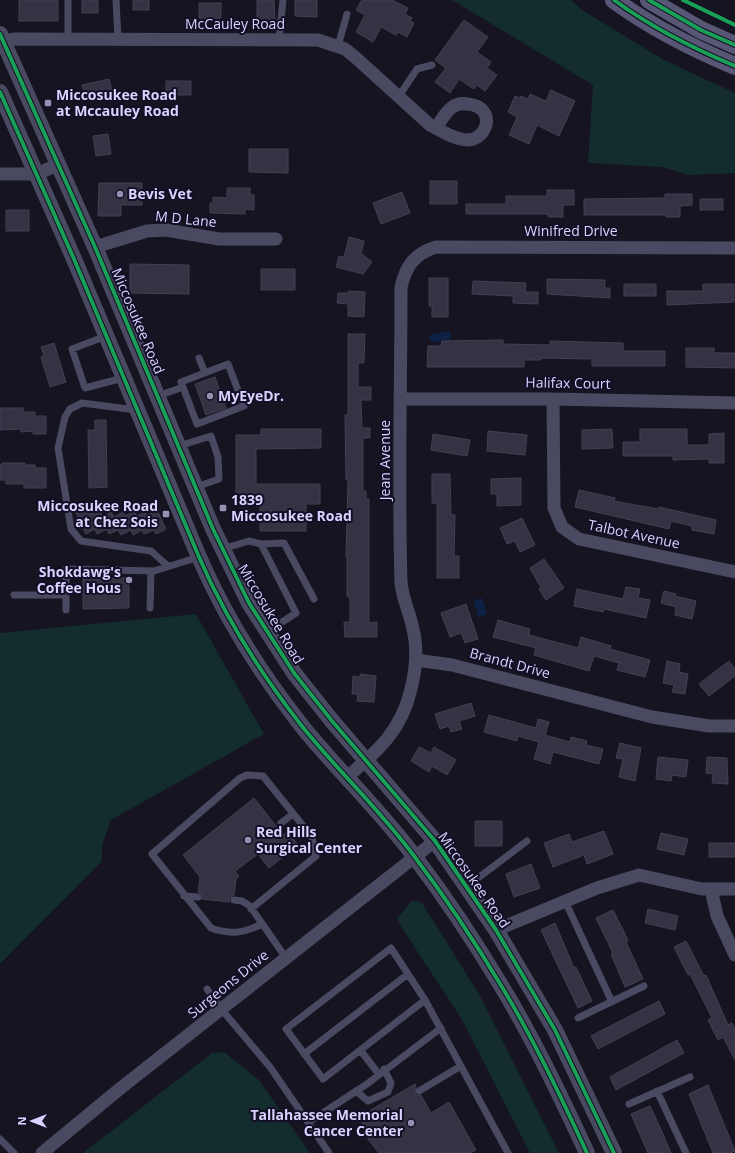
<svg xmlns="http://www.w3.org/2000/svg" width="735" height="1153" font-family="'Open Sans',sans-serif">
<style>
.green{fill:#132c2d}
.water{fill:#0d2144}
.building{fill:#343243;stroke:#433f54}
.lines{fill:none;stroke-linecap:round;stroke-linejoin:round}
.service{stroke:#4a4962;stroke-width:7}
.minor{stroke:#4a4962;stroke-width:13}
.tertiary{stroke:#4a4962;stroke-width:16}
.secondary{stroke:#575674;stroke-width:18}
.cycleway-casing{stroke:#130f26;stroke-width:6}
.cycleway{stroke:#1a9f57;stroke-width:4}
.poi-dot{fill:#9591b1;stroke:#130f26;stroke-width:1.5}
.labels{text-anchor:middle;stroke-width:4;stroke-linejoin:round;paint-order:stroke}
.street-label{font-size:14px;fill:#d9d4ff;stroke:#130f26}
.poi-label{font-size:14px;font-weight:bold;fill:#d9d4ff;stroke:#130f26;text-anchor:start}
</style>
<rect width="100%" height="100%" fill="#161421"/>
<path class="green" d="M452,0H571L582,10L664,60L735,93V173L688,175L663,167L588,163L593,85Z
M196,614L264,734L111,820L102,845V861L0,964V633Z
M412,901H418L422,903L479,994L559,1153H530L461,1018L402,928L397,918Z
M224,1052L259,1080L310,1153H83L212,1053Z"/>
<path class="water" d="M450,331V339L432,343L429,335Z
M482,598L487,614L478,617L474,600Z"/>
<path class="building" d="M19,0H58V21H19Z
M82,0H98V13H82Z
M133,0H149V10H133Z
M257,0H274L275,21H257Z
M295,0H317V17L295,16Z
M362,0H392L408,8L405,14L412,18L410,21L414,23L407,37L398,32L396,35L381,27L373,42L356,32L365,15L356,10Z
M199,3H221V18H199Z
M464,20L488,37L477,52L491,62L487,68L497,75L485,91L477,85L474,89L459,79L450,93L435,82L446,68L435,60Z
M109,79L113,95L86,101L82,85Z
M166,81H191V95H166Z
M551,90L575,101L559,136L537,125L529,144L509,135L517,117L508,112L515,96L520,98L521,96L528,99L530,94L546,101Z
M108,134L111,154L96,156L93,136Z
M249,149H288V173L249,172Z
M430,181H457V204H430Z
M99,183H142V205H121V216H98Z
M227,188H250V195H254V210L245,209V214L210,213V203H213V197L227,198Z
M547,190H574V205H563V217H548V214H466V204H506V196H547Z
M402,192L410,213L381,224L373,203Z
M665,194H692V205L680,206V217H666V215H584V199L665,198Z
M700,199H723V210H700Z
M6,210H29V231H6Z
M349,237L364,241L361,253L372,262L363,274L336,267L339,256L344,257Z
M130,264L189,265V294L130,293Z
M261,269H295V290H261Z
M429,278H448V317H432V306H429Z
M547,279L605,280V288H610V298L547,294Z
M473,281L526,283L525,292H538V304L513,303V296L472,294Z
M624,284H656V296H624Z
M703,284H734V302L667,305V291H703Z
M349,291L365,292L364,317L348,316V304L337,303L338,293H349Z
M348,334H365L364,363H358V387H371V400H361L362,428H370V438H363V491H366V499H369V623L377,622V637H345L344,622H350V597H347V557H346L348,480H346L345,415H348Z
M503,340V344L550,345V341L623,343V351H665V366H592V359L541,358V360H524V367H427L428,346H441L442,341Z
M54,343L66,382L50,387L41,357L44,356L41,347Z
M686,348H714V353H735V368L686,367Z
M215,377L226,408L206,415L195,384Z
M0,408H23V412H35V416H46V434H33V431L21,432V429L0,430Z
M95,420H106L107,487L89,488L88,430H95Z
M261,429H321V448L256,449V484H320V504H306V531H260V500H236V435H261Z
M612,429L613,448L582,449V430Z
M640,429H687V445H709V434L724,433V463H709V459L673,460V456H623V442H640Z
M488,431L527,435L525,455L487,451Z
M433,434L470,440L467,456L431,450Z
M2,463H25V465H35V468H46V488H24V484H6V480H0V465H2Z
M432,474H450L451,515H455L454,556H459V578H437V503H432Z
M521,478V505L497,506V494H491V479Z
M579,490L615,498L614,501L658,509L659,507L716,520L714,534L692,530V526L671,521L669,529L575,507Z
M87,508L90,514L99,510L103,517L111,512L114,517L123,512L125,516L134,511L137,516L145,512L147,515L157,510L166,529L156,534L154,530L144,534L142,530L133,535L131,530L121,535L118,530L109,534L107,529L97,534L95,529L86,534L76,513Z
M522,518L535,545L520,552L515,541L507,544L500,528Z
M544,559L564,588L546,600L539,589L541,588L530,568Z
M83,578H129V608L83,609Z
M626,587L640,589L638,598L650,600L646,618L604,609L603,612L574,606L577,589L623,599Z
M664,591L676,594L675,596L696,601L692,619L675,615L676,607L661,603Z
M466,604L478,639L465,643L461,633L450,637L441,613Z
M498,620L530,629L529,635L578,648L581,637L611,646L610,649L650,660L645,677L617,670L619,663L594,656L589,671L534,655L536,648L493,637Z
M667,661L680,664L679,672L688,674L685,694L672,692L674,685L663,683Z
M729,661L735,669V676L709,696L699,684Z
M360,674L376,676L374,702L357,701L358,694H352L353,676L360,677Z
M471,703L475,716L459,721L462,729L451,732L449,726L440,729L435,714Z
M489,715L536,728L538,719L549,722L545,735L570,742L571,737L587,741L586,745L603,749L599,764L553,752L550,764L534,759L539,742L518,736L517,741L484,732Z
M620,743L641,748L635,781L619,777L623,759L616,758Z
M419,747L431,753L434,747L456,760L447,775L432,766L429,772L411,761Z
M658,757L688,760L686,777L672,775L671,781L656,779Z
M707,757L727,758L728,784L712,783L713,774L706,773Z
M254,798L283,835L288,832L298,845L269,868L258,854L235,871L239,876L236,879L234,895L230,897L229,902L202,899V894L198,892L200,877L183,855Z
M475,821H502V846H475Z
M604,831L613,854L587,864L584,855L553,867L544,843L569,834L572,842Z
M661,833L688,839L684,855L657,849Z
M709,843H735V857H709Z
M531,864L540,888L514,897L506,874Z
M648,909L678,916L675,930L645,923Z
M613,910L628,940L626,942L643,979L625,987L611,954L613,953L596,918Z
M555,923L574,968L576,967L592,1001L578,1008L541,930Z
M686,941L704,976L706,975L728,1025L732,1023L735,1029V1060L723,1037L718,1040L708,1020L712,1018L690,974L688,975L674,947Z
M659,1001L665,1014L598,1049L591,1036Z
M677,1040L684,1053L616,1090L610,1077Z
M415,1084L416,1087L415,1093L417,1096L421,1095L431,1113L449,1102L476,1150L470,1153H379L368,1139L365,1128L359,1117Z
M708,1085L735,1151L730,1153H713L689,1094Z
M650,1106L663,1134L671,1153H648L631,1114Z"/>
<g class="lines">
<path class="service" d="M68,0V39
M116,0L118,39
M279,40L283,0
M338,46L347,14
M399,96L417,69L432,65
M106,336L72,349L85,388L123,378
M199,358L205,373
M228,364L244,406L197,424L181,382Z
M158,396L183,387
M136,410L82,403L70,409L65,417L58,448L71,529L81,541L151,551L168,566
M179,446L211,436L218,457L219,479L196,487
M261,544L284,543L314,599
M222,549L249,541L261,544L296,613L267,632
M14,595H66
M150,608L151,571
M66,610V569L154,571L199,557
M281,823L293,814
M466,887L527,841
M184,896L198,897
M234,900L242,901L250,906L286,958
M565,901L612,1002
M251,909L316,856L312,837L263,776L247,775L240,778L152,854L211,928C231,935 244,933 262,924
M207,989L222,1010L270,1067L329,1153
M425,1000L323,1079L286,1029L391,948L425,1000L508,1153
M578,1018L644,986
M361,1051L378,1073
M304,1054L408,974
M356,1091L368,1101L388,1092L391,1083L384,1069
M419,1091L461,1066
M657,1091L686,1153
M629,1104L690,1077
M309,1122L367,1084L441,1028
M0,1139L14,1153"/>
<path class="minor" d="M3,41L15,39L318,40L345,49L355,57L430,125C440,130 450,137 461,139C487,146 499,107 468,104C462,103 456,104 451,108C445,113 440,122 436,128
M0,174H37L59,164
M95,247L147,231L166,230L219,239H276
M401,399H553L735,403
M553,399L554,508L562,527L579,539L735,572
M416,660L452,665L652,717L709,726H735
M347,777C377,752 402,730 411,689C416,669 418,649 413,629C410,613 402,598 401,582C398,484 401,385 401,287C406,266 414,254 436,247L735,248
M711,889L717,916L735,955
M496,930L597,888L639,875L702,889H735
M42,1153L122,1087L435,841"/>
<path class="tertiary" d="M0,34L95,247L213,529L249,603L294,673L332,721L435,841L496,930L555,1030L614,1153
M0,92L74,259L199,557C225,617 261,674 301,725C337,770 380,810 414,856C446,898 475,942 502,987C534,1040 561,1097 587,1153"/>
<path class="secondary" d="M614,0C651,27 692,48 735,66
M649,0L701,30L735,45"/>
<g class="cycleway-casing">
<path id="cycleway" d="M614,0C651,27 692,48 735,66
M649,0L701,30L735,45
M683,0L735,25
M0,34L95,247L213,529L249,603L294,673L332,721L435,841L496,930L555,1030L614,1153
M0,92L74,259L199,557C225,617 261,674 301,725C337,770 380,810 414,856C446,898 475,942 502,987C534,1040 561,1097 587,1153"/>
</g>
<use href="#cycleway" class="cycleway"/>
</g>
<g class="poi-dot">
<rect x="44" y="99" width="8" height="8" rx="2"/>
<circle cx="120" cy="194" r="4"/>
<circle cx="210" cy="396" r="4"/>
<rect x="219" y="504" width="8" height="8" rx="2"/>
<rect x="162" y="510" width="8" height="8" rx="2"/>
<circle cx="129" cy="580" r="4"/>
<circle cx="248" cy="840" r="4"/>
<circle cx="411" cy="1123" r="4"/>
</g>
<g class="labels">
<g class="street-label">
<text x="235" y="29">McCauley Road</text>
<text transform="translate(186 219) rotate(6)" y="5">M D Lane</text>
<text x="571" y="236">Winifred Drive</text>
<text transform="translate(138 321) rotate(67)" y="5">Miccosukee Road</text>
<text transform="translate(568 383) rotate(1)" y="5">Halifax Court</text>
<text transform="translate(385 460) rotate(-90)" y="5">Jean Avenue</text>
<text transform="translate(634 534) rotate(12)" y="5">Talbot Avenue</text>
<text transform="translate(271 614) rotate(59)" y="5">Miccosukee Road</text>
<text transform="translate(510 663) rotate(15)" y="5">Brandt Drive</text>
<text transform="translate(474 880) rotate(55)" y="5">Miccosukee Road</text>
<text transform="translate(228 984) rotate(-39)" y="5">Surgeons Drive</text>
</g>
<g class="poi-label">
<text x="56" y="100">Miccosukee Road<tspan x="56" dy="16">at Mccauley Road</tspan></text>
<text x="128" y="199">Bevis Vet</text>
<text x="218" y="401">MyEyeDr.</text>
<text x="231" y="505">1839<tspan x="231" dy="16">Miccosukee Road</tspan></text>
<text x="158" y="511" text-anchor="end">Miccosukee Road<tspan x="158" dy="16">at Chez Sois</tspan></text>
<text x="121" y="577" text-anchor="end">Shokdawg's<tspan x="121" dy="16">Coffee Hous</tspan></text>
<text x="256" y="837">Red Hills<tspan x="256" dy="16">Surgical Center</tspan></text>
<text x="403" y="1120" text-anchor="end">Tallahassee Memorial<tspan x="403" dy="16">Cancer Center</tspan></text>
</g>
</g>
<g transform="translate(32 1121) rotate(270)" stroke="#130f26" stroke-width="3" paint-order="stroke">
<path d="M0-3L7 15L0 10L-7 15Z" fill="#d9d4ff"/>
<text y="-6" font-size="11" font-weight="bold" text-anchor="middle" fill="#d9d4ff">N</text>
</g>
</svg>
